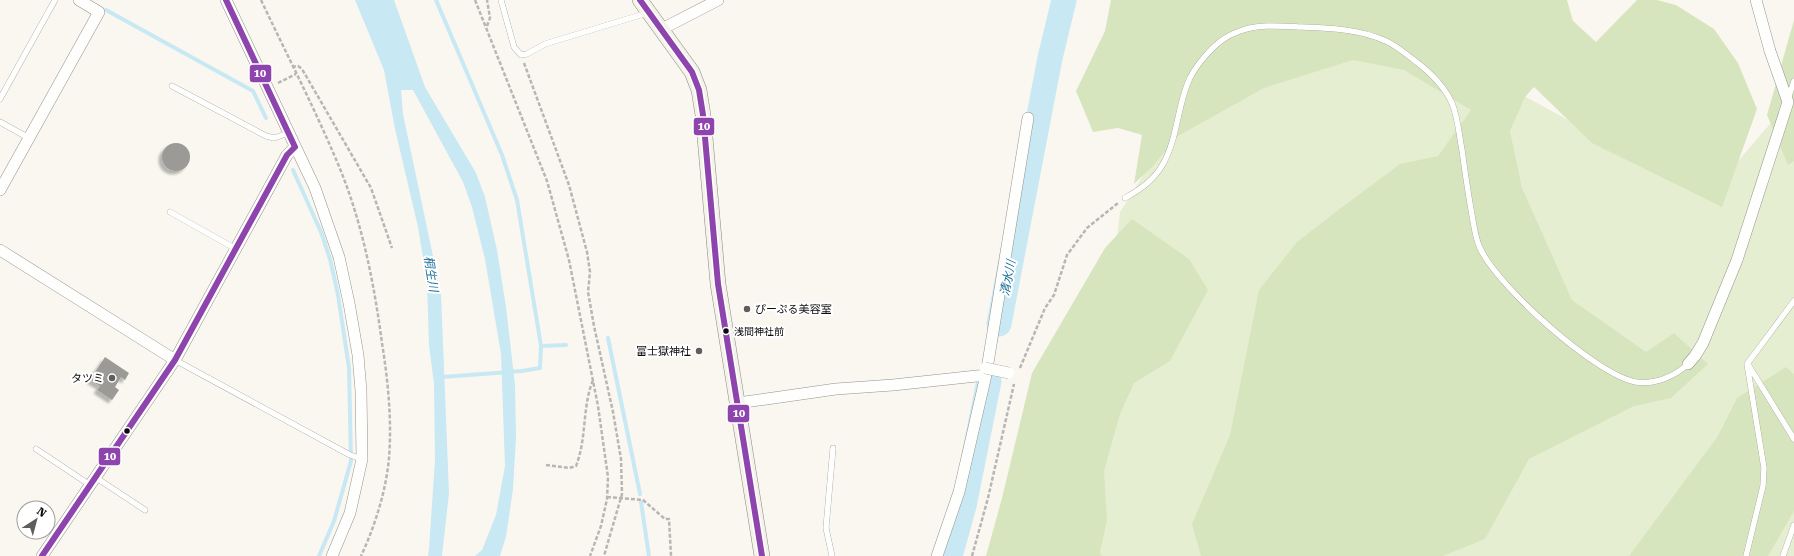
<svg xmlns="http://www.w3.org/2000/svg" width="1794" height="556" font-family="'Roboto Serif','Noto Sans JP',serif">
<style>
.green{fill:#e6eed1}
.forest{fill:#d7e5bf}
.water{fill:#c8e8f3}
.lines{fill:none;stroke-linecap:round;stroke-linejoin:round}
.stream{stroke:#c8e8f3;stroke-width:4}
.river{stroke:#c8e8f3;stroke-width:25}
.building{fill:#9c9a96;filter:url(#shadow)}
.lane-casing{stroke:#93928f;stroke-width:6}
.street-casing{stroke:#93928f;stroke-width:12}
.secondary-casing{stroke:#8a8885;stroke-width:16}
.path{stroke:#b7b6b5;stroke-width:2.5;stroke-dasharray:4 2;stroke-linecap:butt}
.lane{stroke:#fefefd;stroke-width:5.5}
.street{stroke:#fefefd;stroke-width:11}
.secondary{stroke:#f4f2e9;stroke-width:15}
.street-bridge-casing{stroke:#93928f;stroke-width:12;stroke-linecap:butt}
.street-bridge{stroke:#fefefd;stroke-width:11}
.bus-1-casing{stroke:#fff;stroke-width:9}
.bus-1{stroke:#8e44ad;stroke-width:6}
.poi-dot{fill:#5f5e5c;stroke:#fff;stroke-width:1.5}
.bus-dot{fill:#0c0c0c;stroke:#fff;stroke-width:1.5}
.labels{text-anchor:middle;stroke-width:4;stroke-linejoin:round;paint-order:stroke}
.bus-label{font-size:10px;fill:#0c0c0c;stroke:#fff;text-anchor:start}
.poi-label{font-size:11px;fill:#0c0c0c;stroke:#fff;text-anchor:end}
.water-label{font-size:12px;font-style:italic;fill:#1a6e99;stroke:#fff}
.line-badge{stroke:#fff;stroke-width:1.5}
.badge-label{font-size:11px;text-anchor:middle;font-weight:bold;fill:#fff}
</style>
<defs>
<filter id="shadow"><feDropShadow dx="-3.5" dy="3.5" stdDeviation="1" flood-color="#0004"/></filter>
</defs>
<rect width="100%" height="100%" fill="#faf7f0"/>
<path class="green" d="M1254,0H1347L1708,196L1794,96V556H1074L1098,395L1120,212Z"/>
<path class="forest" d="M1111,0H1567L1573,21L1596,42L1637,0H1657L1676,5L1714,29L1738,63L1757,109L1722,207L1592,143L1534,87L1525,97L1510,131L1522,188L1572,300L1646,352L1674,333L1708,364L1671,398L1634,406L1529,459L1485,539L1443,556H1201L1192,524L1230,435L1259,290L1297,242L1333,214L1400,164L1438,156L1471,110L1404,70L1353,60L1264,88L1178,136L1152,167L1134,184L1142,135L1118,128L1093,132L1076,91L1105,31Z
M1794,20V161L1788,165L1767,115Z
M1132,219L1189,259L1208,290L1170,361L1134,383L1120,414L1104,471L1107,520L1100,552L1102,556H986L1002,498L1032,373L1105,248Z
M1786,367L1794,374V511L1768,556H1629L1718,436L1737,398Z"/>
<path class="water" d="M355,0H394L425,87L476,173L485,197L497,250L506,307L515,385L516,437L513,489L506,537L500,556H475L482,550L496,515L505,466L501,354L485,259L472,207L463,182L413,90H401L403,114L441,294L449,493L442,556H428L429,549L435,460L434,384L429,345L427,282L418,227L395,129L384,70Z"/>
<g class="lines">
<path class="stream" d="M436,0L502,155L517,200L541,346L566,345
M106,10L253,91L266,118
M293,170L321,232L330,259L338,295L349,368L351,461L334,521L319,556
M608,338L640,494
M442,377L522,371L540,368L541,346
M641,502L649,556"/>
<path class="river" d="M999,324L1050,58L1064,0
M950,556L964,506L989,381"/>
</g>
<path class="building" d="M162 157a14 14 0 1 1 28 0a14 14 0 1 1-28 0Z
M105,357L129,373L125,380L121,377L115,387L119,390L112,400L97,390L100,386L90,380Z"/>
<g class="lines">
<g class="lane-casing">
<path id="lane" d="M501,0L514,47L521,55L527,54L545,44L647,13
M172,86L266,136L274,138L289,133
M0,99L55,0
M1788,99L1794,81
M0,122L29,138
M1125,198C1141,189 1154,180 1163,164C1177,139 1177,111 1187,85C1191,74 1198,64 1206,55C1216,44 1225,36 1240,31C1259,24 1281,26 1301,27C1329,28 1360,29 1386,41C1397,46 1406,54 1415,61C1430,72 1444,86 1452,103C1458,118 1459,135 1462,150C1465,172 1468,193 1472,215C1474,226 1475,237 1480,248C1497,286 1596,375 1636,382C1655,385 1675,376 1688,364
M170,212L236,249
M175,360L350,455L362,459
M1749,366L1794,439
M36,449L90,485
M95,477L145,510
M832,556L826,528L833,448
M1746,556L1763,486L1764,468L1747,364L1794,301
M1783,556L1794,525"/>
</g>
<g class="street-casing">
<path id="street" d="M226,0L315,188L339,257L349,303L358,355L361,391L362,459L350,513L332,556
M662,29L718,0
M0,190L99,12L79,0
M0,250L175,360
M1688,364L1695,356L1703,343L1737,260L1788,102L1770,51L1756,0
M738,403L836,389L893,385L986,375V369
M42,556L175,360L287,155L295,147
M937,556L959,492L986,375L1028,118"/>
</g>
<g class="secondary-casing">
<path id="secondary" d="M640,0L692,72L699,90L703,115L718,284L762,556"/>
</g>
<path class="path" d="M261,0C287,55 315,109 338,164C362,221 374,283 382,343C388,381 392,420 389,458C386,491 375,526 361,556
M475,0L547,181L569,260L598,406L608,477L607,499L601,526L590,556
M487,26L490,18L487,0
M524,63L569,185L587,252L590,272L588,292L594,326L613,412L621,459L622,494L604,556
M292,67L298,66L302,69L371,188L392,248
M278,83L296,74
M1020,368L1045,308L1054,295L1067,255L1087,228L1118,203
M546,465L569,468L576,466C587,438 582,407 593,380
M607,497L643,500L665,519H669L671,556
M972,556L988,498L1014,384"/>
<use href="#lane" class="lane"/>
<use href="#street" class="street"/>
<use href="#secondary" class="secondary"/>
<g class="street-bridge-casing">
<path id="street-bridge" d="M985,368L1009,373"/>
</g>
<use href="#street-bridge" class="street-bridge"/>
<g class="bus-1-casing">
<path id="bus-1" d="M226,0L295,147
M640,0L692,72L699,90L703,115L718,284L762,556
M42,556L175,360L287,155L295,147"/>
</g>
<use href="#bus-1" class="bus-1"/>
</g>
<g class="poi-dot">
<circle cx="747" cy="309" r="4"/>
<circle cx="699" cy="351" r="4"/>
<circle cx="112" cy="378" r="4"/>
</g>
<g class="bus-dot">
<circle cx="726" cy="331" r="3.5"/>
<circle cx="127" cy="431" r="3.5"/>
</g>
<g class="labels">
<g class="bus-label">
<text x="734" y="335">浅間神社前</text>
</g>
<g class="poi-label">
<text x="755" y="313" text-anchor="start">ぴーぷる美容室</text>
<text x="691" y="355">富士獄神社</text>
<text x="104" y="382">タツミ</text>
</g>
<g class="water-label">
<text transform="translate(431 274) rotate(81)" y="4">桐生川</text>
<text transform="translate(1008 278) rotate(-79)" y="4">清水川</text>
</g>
</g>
<g class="line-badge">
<rect x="249" y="64" width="23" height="19" rx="4" fill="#8e44ad"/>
<rect x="693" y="117" width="22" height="19" rx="4" fill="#8e44ad"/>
<rect x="727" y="404" width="23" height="19" rx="4" fill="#8e44ad"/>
<rect x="98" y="447" width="23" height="19" rx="4" fill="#8e44ad"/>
</g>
<g class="badge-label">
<text x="260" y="77">10</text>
<text x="704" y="130">10</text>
<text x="739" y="417">10</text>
<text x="110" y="460">10</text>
</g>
<g transform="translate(36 520) rotate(36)"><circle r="19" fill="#ffffff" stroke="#9e9e9e"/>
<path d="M0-3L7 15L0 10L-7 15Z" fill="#5f5e5c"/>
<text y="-6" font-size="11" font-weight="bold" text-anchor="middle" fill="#0c0c0c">N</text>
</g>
</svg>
